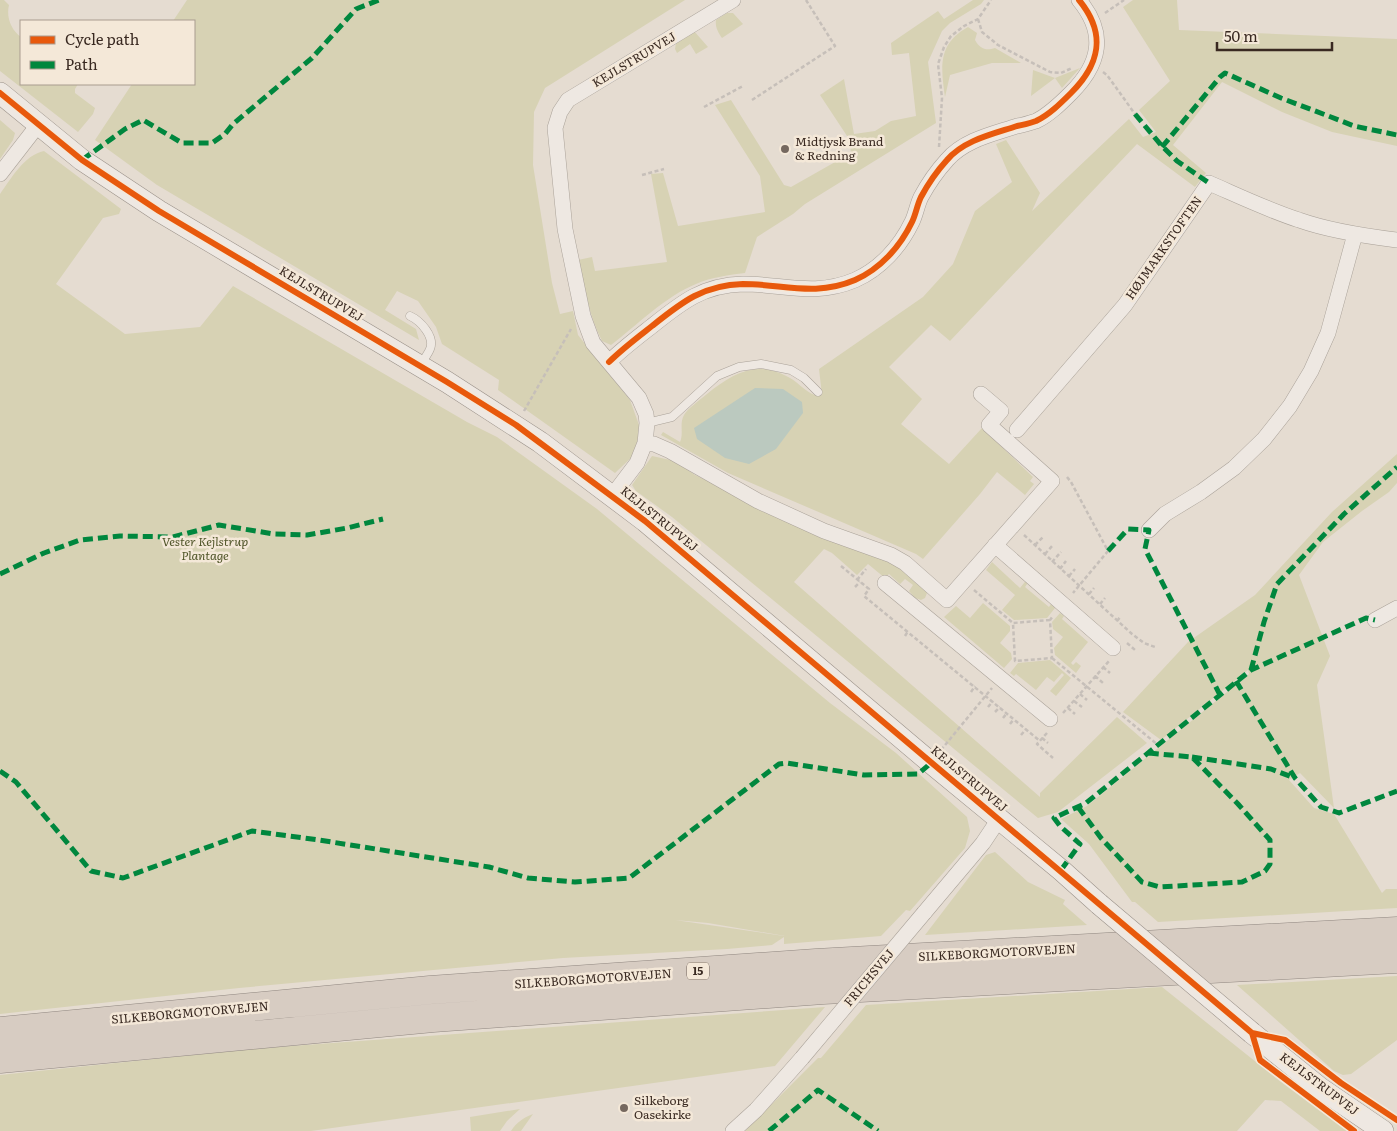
<svg xmlns="http://www.w3.org/2000/svg" width="1397" height="1131" font-family="Literata,serif">
<style>
.green{fill:#d7d2b4;fill-rule:evenodd}
.water{fill:#bbc9bf}
.lines{fill:none;stroke-linecap:round;stroke-linejoin:round}
.lane-casing{stroke:#aaa299;stroke-width:9}
.street-casing{stroke:#aaa299;stroke-width:16}
.secondary-casing{stroke:#9a9189;stroke-width:22}
.highway-casing{stroke:#908780;stroke-width:29}
.path{stroke:#c6bfb9;stroke-width:2.5;stroke-dasharray:4 2.5;stroke-linecap:butt}
.lane{stroke:#eee8e2;stroke-width:8}
.street{stroke:#eee8e2;stroke-width:15}
.secondary{stroke:#eee8e2;stroke-width:21}
.highway{stroke:#d7ccc2;stroke-width:28}
.street-bridge-casing{stroke:#aaa299;stroke-width:16;stroke-linecap:butt}
.secondary-bridge-casing{stroke:#9a9189;stroke-width:22;stroke-linecap:butt}
.street-bridge{stroke:#eee8e2;stroke-width:15}
.secondary-bridge{stroke:#eee8e2;stroke-width:21}
.quiet{stroke:#00873e;stroke-width:5;stroke-dasharray:10 5;stroke-linecap:butt}
.cycleway-casing{stroke:#f4e8d8;stroke-width:9}
.cycleway{stroke:#e8590c;stroke-width:6}
.poi-dot{fill:#75685f;stroke:#f4e8d8;stroke-width:2}
.labels{text-anchor:middle;stroke-width:5;stroke-linejoin:round;paint-order:stroke}
.shield{fill:#f4e8d8;stroke:#716258;stroke-width:1}
.shield-label{font-size:11px;font-weight:bold;fill:#392921}
.street-label{font-size:12px;fill:#392921;stroke:#f4e8d8}
.poi-label{font-size:12px;fill:#392921;stroke:#f4e8d8;text-anchor:start}
.park-label{font-size:12px;font-style:italic;fill:#505529;stroke:#f4e8d8}
</style>
<rect width="100%" height="100%" fill="#e5dcd1"/>
<path class="green" d="M0,0H4L9,5C6,17 11,30 21,37V84H78L75,89V93L95,108L93,114L78,132L0,71Z
M187,0H685L545,88L534,112L533,165L552,283L560,314L573,311L578,335L630,400L639,425L638,440L632,457L615,473L498,390L499,380L442,344L436,327L418,301L397,291L385,310L416,329L419,340L157,185L95,140L132,84H194V21H173Z
M973,0H984L981,4L950,23L942,31L928,62L936,123L805,204L793,214L757,237L745,273C729,275 712,277 696,284C666,296 637,325 611,345L602,341C589,315 584,288 578,260L592,257L595,271L667,262L651,174L663,173L678,226L765,212L760,176L715,105L731,100L784,185L791,187L851,153L849,139L820,95L844,79L854,134L875,131L891,121L916,116L909,53L892,55L891,43L938,11L944,19Z
M1133,0H1177L1179,30L1397,39V146L1332,132L1282,112L1222,82L1173,145L1206,173L1195,187L1137,144L950,341L931,325L889,367L922,399L901,424L949,464L982,428L1033,477L1030,481L1034,484L1025,495L997,472L980,494L923,559L916,554L728,473L661,435L663,432L680,442C684,433 679,424 684,415C689,407 699,401 707,394C733,373 757,359 790,378C801,384 810,398 822,395L819,369L923,297L953,264L975,211L1012,182L996,144L1006,140L1040,193L1032,211L1129,119L1143,137L1156,132L1139,110L1170,81L1123,7Z
M727,13H733L743,24L722,38C718,32 715,27 716,20Z
M968,27L977,33L975,40C980,49 986,51 995,48L1021,63H992L950,75L945,97C941,68 937,44 968,27Z
M694,31L708,47L696,54L690,44L677,53L675,49L676,43Z
M1080,68L1062,88L1055,78L1031,96L1033,70L1055,78Z
M0,120L15,133L13,140L0,159Z
M44,151L121,209L119,214L103,218L56,284L125,334L200,327L233,286L467,422L497,437L597,509L830,703L896,753L967,817L970,831L965,848L910,911L906,910L881,936L784,944V937L772,945L727,949L563,958L239,988L0,1014V194C11,179 24,155 44,151ZM675,920L708,923L785,936H784Z
M1397,454V483L1389,492L1362,511L1323,542L1299,575L1330,656L1317,685L1334,808L1300,773L1289,780L1314,808L1334,814L1382,893L1386,889H1397V908L1158,922L1135,902H1132L1089,844L1061,819L1087,806L1249,674L1248,670L1161,740L1123,712L1188,642L1255,595L1332,512Z
M652,456L675,461L695,475L859,549L897,563L923,586L927,593L925,598L921,600L915,598L909,591L913,585L905,579L900,584L889,574L885,578L868,564L857,575L832,553L824,549L794,582L1040,797V793L1117,717L1147,743L1058,812L1038,818L672,517L636,491L632,485Z
M992,562L1020,588L1028,578L1030,580L1025,587L1049,607L1051,604L1055,608L1047,618L1014,620L1002,610L1015,595L986,570Z
M983,603L1010,626V631L1000,643L1011,653L1012,659L1004,668L944,617L956,606L970,618Z
M1060,613L1064,616L1062,619L1088,642L1071,663L1073,665L1076,662L1081,666L1076,673L1055,655L1054,648L1063,637L1053,629L1052,622Z
M1050,660L1071,678L1056,696L1050,691L1064,675L1062,673L1054,682L1047,677L1036,690L1016,674L1014,676L1010,673L1018,663Z
M995,852L1028,882L1065,900L1063,904L1087,925L925,935L986,855Z
M1397,976V1040L1351,1074L1343,1075L1334,1071L1237,985Z
M1162,987L1281,1082L1347,1131H1320L1281,1101L1265,1100L1237,1131H745L818,1058H821L866,1005Z
M825,1007L775,1066L311,1131H0V1075L251,1049Z
M520,1109L507,1121L500,1131H471L470,1117Z
M533,1114L521,1131H511C517,1122 523,1118 533,1114Z"/>
<path class="water" d="M755,388L783,389L802,402L803,413L776,449L749,464L725,458L697,439L694,428Z"/>
<g class="lines">
<g class="lane-casing">
<path id="lane" d="M410,316C421,321 435,337 430,349C428,354 424,359 421,364
M647,423L672,417L717,376L739,367L761,364L791,370L804,378L818,392"/>
</g>
<g class="street-casing">
<path id="street" d="M0,174L38,125
M609,362C622,349 638,337 652,326C682,302 703,285 743,284C783,284 815,297 855,280C880,269 900,247 912,222C916,214 917,205 921,197C928,184 937,171 947,160C964,140 993,134 1017,126C1023,125 1030,123 1036,121C1049,115 1061,103 1071,93C1100,64 1107,34 1079,0
M1017,430L1125,305L1209,183C1239,196 1268,210 1299,220C1330,231 1364,236 1397,240
M645,443L654,444L670,451L758,501L824,531L891,555L905,563L947,600L1052,481L989,425L1001,411L981,394
M612,496L637,463L645,443L647,423L646,414L639,398L593,343L583,316L565,229L555,128L560,112L568,100L733,0
M1149,530L1165,514L1201,492L1234,468L1264,439L1290,406L1311,371L1328,333L1355,234
M995,545L1113,648
M885,583L1050,719
M1375,620L1397,608
M924,913L983,843L999,819
M733,1131L756,1110L802,1058"/>
</g>
<g class="secondary-casing">
<path id="secondary" d="M0,93L82,160L159,211L447,382L540,442L645,521L931,763L1061,870L1099,904
M1252,1033L1320,1088L1383,1131"/>
</g>
<g class="highway-casing">
<path id="highway" d="M0,1031L430,990L816,963L1397,931
M0,1059L433,1018L823,990L1397,959"/>
</g>
<path class="path" d="M1105,13L1124,0
M978,19L982,32L998,45L1050,72L1061,73L1072,68
M1103,72L1107,75L1135,114
M752,100L835,46L806,0
M704,107L743,86
M939,147L942,98L938,64L944,47L951,36L964,26L978,19L991,0
M642,175L664,169
M524,411L571,329
M1067,477L1071,482L1108,551L1073,593
M1024,535L1132,634L1144,643L1155,647
M1035,545L1043,537
M1045,554L1053,545
M1052,562L1061,552
M841,566L869,589L864,596L1040,741
M1060,569L1066,561
M1069,576L1075,569
M857,580L866,569
M855,587L860,582
M974,590L1013,623
M1089,594L1094,588
M1100,604L1105,598
M1050,620L1013,623L1015,661L1052,658L1050,620L1053,616
M1117,621L1121,616
M905,636L908,631
M1127,643L1135,650
M1052,658L1158,745
M1103,667L1110,673
M1095,676L1103,683
M971,692L975,686
M1080,694L1087,700
M1074,701L1082,707
M988,707L993,701
M1068,708L1075,714
M995,712L1000,707
M1063,713L1109,661
M1003,718L1007,713
M1010,724L1014,719
M1047,733L1037,744L1053,758
M1021,735L1026,729
M1042,738L1048,743
M941,750L992,688"/>
<use href="#lane" class="lane"/>
<use href="#street" class="street"/>
<use href="#secondary" class="secondary"/>
<use href="#highway" class="highway"/>
<g class="street-bridge-casing">
<path id="street-bridge" d="M802,1058L924,913"/>
</g>
<g class="secondary-bridge-casing">
<path id="secondary-bridge" d="M1099,904L1252,1033"/>
</g>
<use href="#street-bridge" class="street-bridge"/>
<use href="#secondary-bridge" class="secondary-bridge"/>
<path class="quiet" d="M1135,114L1161,145L1177,161L1209,183
M1162,147L1220,77L1225,73L1281,98L1331,117L1354,126L1397,135
M82,160L125,129L143,120L182,143H212L225,134L233,124L312,58L356,9L379,0
M1108,551L1128,529L1149,530L1145,549L1220,695
M0,574L44,553L80,540L120,536L173,537L219,525L274,534L307,535L347,528L383,519
M1251,670L1264,622L1277,584L1344,514L1397,467
M1236,681L1295,778L1321,807L1339,813L1397,791
M1192,757L1271,769L1295,778
M0,771L16,782L91,871L123,878L252,831L319,840L489,867L528,878L575,882L629,878L779,764L787,763L864,775L918,774L931,763
M1078,807L1101,838L1142,882L1160,887L1242,882L1265,871L1270,864V840L1238,804L1192,757L1148,753
M1061,870L1080,844L1060,826L1054,818L1086,803L1251,670L1366,618L1375,620
M769,1131L818,1090L878,1131"/>
<g class="cycleway-casing">
<path id="cycleway" d="M0,93L82,160L159,211L447,382L516,425L645,521L1252,1033L1285,1040L1341,1083L1397,1120
M609,362C622,349 638,337 652,326C682,302 703,285 743,284C783,284 815,297 855,280C880,269 900,247 912,222C916,214 917,205 921,197C928,184 937,171 947,160C964,140 993,134 1017,126C1023,125 1030,123 1036,121C1049,115 1061,103 1071,93C1100,64 1107,34 1079,0
M1252,1033L1260,1060L1354,1131"/>
</g>
<use href="#cycleway" class="cycleway"/>
</g>
<g class="poi-dot">
<circle cx="785" cy="149" r="5"/>
<circle cx="624" cy="1108" r="5"/>
</g>
<g class="labels">
<rect class="shield" x="687" y="962.5" width="22" height="17" rx="4"/>
<g class="shield-label">
<text x="698" y="975">15</text>
</g>
<g class="street-label">
<text transform="translate(634 60) rotate(-31)" y="4">KEJLSTRUPVEJ</text>
<text transform="translate(1164 248) rotate(-55)" y="4">HØJMARKSTOFTEN</text>
<text transform="translate(321 294) rotate(31)" y="4">KEJLSTRUPVEJ</text>
<text transform="translate(659 519) rotate(39)" y="4">KEJLSTRUPVEJ</text>
<text transform="translate(969 779) rotate(40)" y="4">KEJLSTRUPVEJ</text>
<text transform="translate(997 953) rotate(-3)" y="4">SILKEBORGMOTORVEJEN</text>
<text transform="translate(869 978) rotate(-50)" y="4">FRICHSVEJ</text>
<text transform="translate(593 979) rotate(-4)" y="4">SILKEBORGMOTORVEJEN</text>
<text transform="translate(190 1013) rotate(-5)" y="4">SILKEBORGMOTORVEJEN</text>
<text transform="translate(1319 1084) rotate(37)" y="4">KEJLSTRUPVEJ</text>
</g>
<g class="poi-label">
<text x="795" y="146">Midtjysk Brand<tspan x="795" dy="14">&amp; Redning</tspan></text>
<text x="634" y="1105">Silkeborg<tspan x="634" dy="14">Oasekirke</tspan></text>
</g>
<g class="park-label">
<text x="205" y="546">Vester Kejlstrup<tspan x="205" dy="14">Plantage</tspan></text>
</g>
</g>
<rect x="20" y="20" width="175" height="65" fill="#f4e8d8" stroke="#a99c8f"/>
<rect x="30" y="36" width="25" height="8" fill="#e8590c" stroke="#a99c8f"/>
<text x="65" y="45" font-size="15" fill="#392921">Cycle path</text>
<rect x="30" y="61" width="25" height="8" fill="#00873e" stroke="#a99c8f"/>
<text x="65" y="70" font-size="15" fill="#392921">Path</text>
<path d="M1217 42v8h115v-8" fill="none" stroke="#392921" stroke-width="2.5"/>
<text x="1224" y="42" font-size="15" fill="#392921" stroke="#f4e8d8" stroke-width="4" paint-order="stroke">50 m</text>
</svg>
